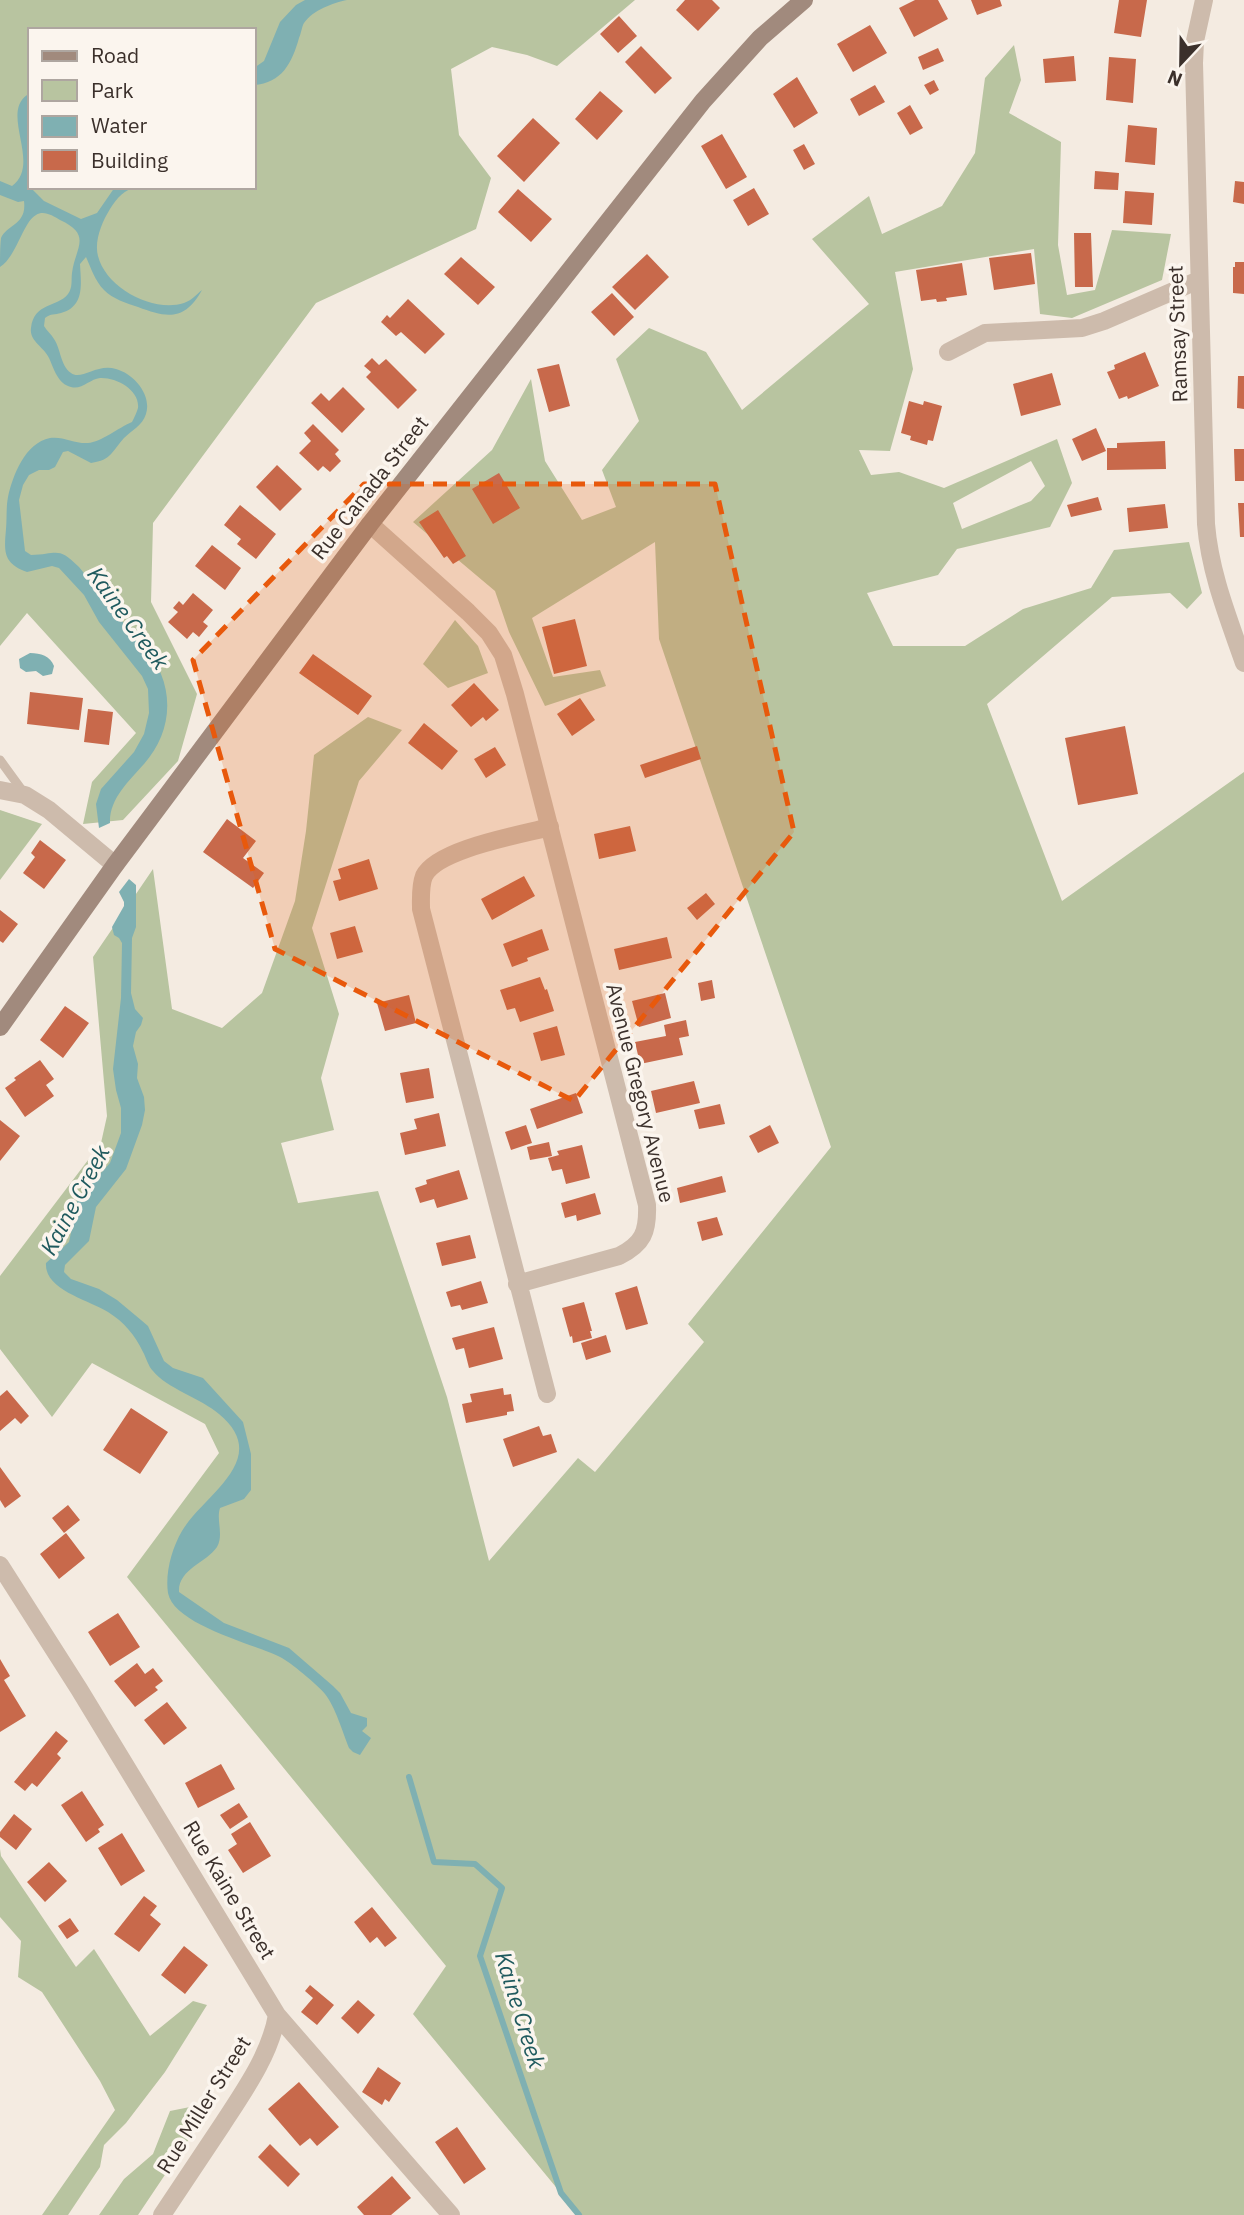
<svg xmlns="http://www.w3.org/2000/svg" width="1244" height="2215" font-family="'IBM Plex Sans',sans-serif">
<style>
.green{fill:#b8c4a0;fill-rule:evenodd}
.water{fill:#7fb0b2}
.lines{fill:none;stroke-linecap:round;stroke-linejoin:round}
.stream{stroke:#7fb0b2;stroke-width:6}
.building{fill:#c8694b}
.lane{stroke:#cdbbac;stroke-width:9}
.street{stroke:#cdbbac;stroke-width:18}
.secondary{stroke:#a18a7d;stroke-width:18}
.marked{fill:#e8590c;fill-opacity:0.2;stroke:#e8590c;stroke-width:5;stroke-dasharray:14 9;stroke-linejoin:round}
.labels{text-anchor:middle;stroke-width:7;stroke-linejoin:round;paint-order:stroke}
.street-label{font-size:21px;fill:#3b302b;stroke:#fbf5ee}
.water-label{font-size:23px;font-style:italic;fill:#1f5a5e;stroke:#fbf5ee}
</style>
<rect width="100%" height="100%" fill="#f4ebe1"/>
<path class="green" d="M0,0H635L557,66L527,55L492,47L451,69L459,135L491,178L476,229L316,303L153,523L151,602L197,694L178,761L123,820L83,824L92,782L136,733L27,613L0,646ZM30,30H254V187H30Z
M1014,45L1021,80L1009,113L1061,142L1058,245L1067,295L1095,290L1112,230L1171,234L1162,280L1072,318L1040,314L1034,249L895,272L913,369L890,451L859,450L871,475L899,472L944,488L1057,439L1072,483L1050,527L957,549L938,575L867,593L893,646H965L1023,609L1091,588L1114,550L1189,542L1202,593L1187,609L1170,593L1112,597L987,704L1062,901L1244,772V2215H579L413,2014L446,1966L127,1577L219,1453L205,1424L92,1363L52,1417L0,1349V1276L101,1143L107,1116L93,957L153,869L172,1009L222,1028L262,993L295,901L306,831L314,755L368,717L402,730L359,781L312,928L339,1014L321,1078L334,1130L281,1143L298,1203L378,1191L447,1397L489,1561L578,1458L595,1472L704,1342L688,1324L831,1147L659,639L655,542L532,618L553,677L600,670L606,686L545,706L509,632L495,591L413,522L492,450L531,379L545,461L582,520L616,507L602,470L639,421L616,359L649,328L706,352L742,410L869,304L812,239L869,196L882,234L942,206L975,153L985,78ZM1031,461L1045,486L1031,501L962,529L953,503Z
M455,620L478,646L488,673L448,688L423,664Z
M0,810L42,824L0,880Z
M0,1849L1,1856L76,1967L94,1949L150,2036L193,2001L207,2005L165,2072L126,2123L104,2145L100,2167L68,2215H42L115,2110L100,2081L42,1992L18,1977L21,1941L0,1917Z
M190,2107L195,2130L138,2215H99L124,2179L153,2154L170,2111Z"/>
<path class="water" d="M305,0H347C333,3 313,10 304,23C302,26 301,34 299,38C292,63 282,83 254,85V68L264,61L280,22L296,5Z
M27,95L30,96V187L44,201L81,219L97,213L115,187H138C124,189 117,198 110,209C102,222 94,241 98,256C106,288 153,313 184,303C192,300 196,295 202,290C185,321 167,318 138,307C126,303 113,299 104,290C95,281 91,268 86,257L80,264C81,284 85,306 61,313C55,315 51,313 45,318L44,326C47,331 51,334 54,339C61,349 60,365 71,373C81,381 97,363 116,369C134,374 152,395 146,414C142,426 132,430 124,438C112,451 112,460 91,463L68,451L63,452L55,467L49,470H39L29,475L23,485L19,500L25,551L31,555C58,554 58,546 79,567C94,585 108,604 123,622C136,638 154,655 161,674C174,706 166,739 144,764C129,781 109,799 110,823L99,828L96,804L101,789L134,752L144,734L149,713L148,689L142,676L99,622L84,595L59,568L52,566L27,572C3,563 4,552 6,529C7,519 6,507 8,497C13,475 25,443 50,438C63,436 75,444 88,443C101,442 118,428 132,422C134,418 137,412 138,408C140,390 116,377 100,378C90,379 82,390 71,387C58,384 54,369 49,358C44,347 29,341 31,328C34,302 57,308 68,294C73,287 71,280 72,273C75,248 93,235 60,220C53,216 44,210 36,215C23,222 17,256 0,267C0,259 0,246 1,238C7,224 27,225 24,201L18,202L0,195V181L12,186C42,164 0,114 27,95Z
M30,653C41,653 50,656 54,666L52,674L43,676L36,671L26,672L20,668L19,659Z
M129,879L136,885V927L132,938L131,993L135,1009L143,1018L141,1025L136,1032L133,1046L138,1064L137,1078L144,1097L145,1110L142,1125L126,1169L96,1207L89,1241L65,1265L64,1272L71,1279L99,1289L117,1300L141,1320L148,1326L164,1361L173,1368L203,1378L243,1422L251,1454V1490L244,1499L220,1508C216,1520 224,1535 217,1547C206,1563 178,1569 179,1592L224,1623L289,1648L333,1686L340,1693L351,1713L367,1718V1726L362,1731L371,1738L360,1755L353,1752L349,1748C343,1733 335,1706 325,1694C319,1686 289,1661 280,1657C254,1644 174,1625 168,1593C165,1573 172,1548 182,1531C204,1494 273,1459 219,1414C202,1399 166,1388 153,1371C148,1366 146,1357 143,1352C135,1335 124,1322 108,1312C89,1300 44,1290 46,1263L69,1242L78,1198L110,1163L121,1133V1108L116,1090L113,1069L121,998L122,943L119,938L114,935L112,927L124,906V902L119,892Z"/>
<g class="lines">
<path class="stream" d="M409,1777L434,1862L475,1864L502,1888L480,1956L561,2193L579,2215"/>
</g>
<path class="building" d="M685,0H712L720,8L698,31L676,10Z
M915,0H938L948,19L914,37L899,8Z
M971,0H1000L1002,6L977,15Z
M1119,0H1147L1141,37L1114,33Z
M619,16L637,36L618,53L600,34Z
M870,25L887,53L853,72L837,44Z
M641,46L672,78L655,94L625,62Z
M938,48L944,61L923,70L918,57Z
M1074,56L1076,81L1045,83L1043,59Z
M1109,57L1136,59L1133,103L1106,100Z
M797,77L818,113L794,128L773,94Z
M934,80L939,90L930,95L924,85Z
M875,85L885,102L859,116L850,99Z
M600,91L623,111L597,140L575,119Z
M910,105L923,128L910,135L897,113Z
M533,118L560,143L524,182L497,156Z
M1128,125L1157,128L1155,165L1125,162Z
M722,134L747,177L726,189L701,146Z
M804,144L815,164L804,170L793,150Z
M1095,171L1119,173L1118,190L1094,189Z
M1235,181L1244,182V204L1233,202Z
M754,188L769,214L748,226L733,200Z
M518,189L552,219L531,242L498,212Z
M1125,191L1154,193L1152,225L1123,223Z
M1074,233H1091L1093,287H1075Z
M1031,253L1035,284L994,290L989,258Z
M647,254L669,277L635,310L612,287Z
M461,257L495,287L478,305L444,274Z
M1235,262H1244V294L1233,293V267H1235Z
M962,263L967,295L946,298L947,301L937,302L936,299L921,301L916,270Z
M612,293L634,317L614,336L591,312Z
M408,299L445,334L425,354L401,332L396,336L381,322L387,315L390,318Z
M1145,352L1159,386L1128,399L1127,396L1119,399L1107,372L1115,369L1114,365Z
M372,358L379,365L386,359L417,390L398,409L366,377L371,372L364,366Z
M559,364L570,406L549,412L537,369Z
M1052,373L1061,405L1021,416L1013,384Z
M1238,376H1244V409L1237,408Z
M343,387L365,409L342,433L311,403L321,393L329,401Z
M909,401L923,405L924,401L942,406L933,441L928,440L927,445L910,440L911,436L901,433Z
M313,424L339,450L335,454L341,461L330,472L323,466L318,471L299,453L311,441L304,433Z
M1096,428L1106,451L1082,461L1072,439Z
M1165,441L1166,469L1107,470V448H1117V443Z
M1234,449H1244V481H1235Z
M277,465L302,489L280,511L256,487Z
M499,473L520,508L493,524L472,489Z
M1098,497L1102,510L1071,517L1067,505Z
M1238,503H1244V537H1240Z
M1165,504L1168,528L1129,532L1127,508Z
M240,505L276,534L256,559L237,544L241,539L224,525Z
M438,510L466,556L453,564L447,556L444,558L419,522Z
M212,545L241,568L225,590L195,566Z
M193,593L213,610L203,622L208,626L199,637L193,632L187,639L168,622L178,612L173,608L179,601L183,605Z
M575,619L587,666L554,674L542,627Z
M313,654L372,696L358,715L299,673Z
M474,683L499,710L486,721L483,717L471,727L451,705Z
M30,692L83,698L79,730L27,724Z
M580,698L595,720L572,736L557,714Z
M88,709L113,712L109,745L84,742Z
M424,723L458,751L442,770L408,743Z
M1125,726L1138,794L1078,805L1065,738Z
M697,746L701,759L645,778L640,765Z
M495,747L506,765L486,778L474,759Z
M227,819L256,841L243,858L264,873L253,888L203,852Z
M630,826L636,851L599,859L594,834Z
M40,840L66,860L44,889L23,873L35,857L31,853Z
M369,859L378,889L339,901L333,881L341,879L338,869Z
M524,876L535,896L492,920L481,899Z
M706,893L715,904L697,920L687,908Z
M0,910L18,924L3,943L0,941Z
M355,926L363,952L337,959L330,933Z
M542,929L549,950L527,958L528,961L512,967L503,944Z
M667,937L672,958L619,970L614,949Z
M540,977L545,990L547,989L554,1011L520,1022L515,1008L507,1010L500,990Z
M712,980L715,998L701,1001L698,983Z
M665,993L671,1018L639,1027L632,1001Z
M409,995L416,1023L385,1031L377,1003Z
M65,1006L89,1023L63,1058L40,1040Z
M686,1020L689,1036L679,1038L683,1055L640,1064L635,1042L666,1036L664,1025Z
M557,1026L565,1055L541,1061L533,1033Z
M40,1060L54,1079L46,1085L54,1096L25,1117L5,1088L16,1080L14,1078Z
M429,1068L434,1098L406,1103L400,1073Z
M694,1081L700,1103L656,1113L651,1091Z
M576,1093L583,1113L537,1129L530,1109Z
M720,1104L725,1124L699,1129L694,1110Z
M439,1113L446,1146L405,1155L400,1133L417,1129L414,1119Z
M0,1120L20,1136L0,1161Z
M526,1125L532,1143L511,1150L505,1132Z
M770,1125L779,1143L758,1153L749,1136Z
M549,1142L552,1156L530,1160L527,1147Z
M582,1145L590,1178L566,1184L562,1169L552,1171L548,1158L559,1155L557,1151Z
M459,1170L468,1199L437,1208L434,1199L420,1203L415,1188L427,1184L426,1180Z
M722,1176L726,1192L680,1203L677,1188Z
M595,1193L601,1214L577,1221L576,1215L565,1218L561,1203Z
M717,1217L723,1235L702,1241L697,1222Z
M470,1235L476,1258L442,1266L436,1243Z
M481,1281L488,1303L462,1310L460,1305L451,1307L446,1292Z
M637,1286L648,1324L626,1330L615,1293Z
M584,1302L592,1331H590L592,1338L573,1343L572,1336L570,1337L562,1308Z
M494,1327L503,1359L469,1368L464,1348L456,1350L452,1338Z
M606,1335L611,1352L586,1360L581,1343Z
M503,1388L504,1395L511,1394L514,1411L507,1412V1415L466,1423L462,1404L472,1402L470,1394Z
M7,1390L29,1416L21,1424L15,1418L0,1431V1396Z
M131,1408L168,1432L140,1474L103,1450Z
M539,1426L543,1436L551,1434L557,1452L513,1467L503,1439Z
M0,1467L21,1496L5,1508L0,1500Z
M68,1505L80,1520L64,1533L52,1518Z
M66,1533L85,1558L59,1579L40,1554Z
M118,1613L140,1647L110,1666L88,1632Z
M0,1659L10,1676L4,1680L26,1716L0,1732Z
M137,1663L145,1674L153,1668L163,1681L155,1687L158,1690L135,1707L114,1681Z
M167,1702L187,1728L164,1745L144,1720Z
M56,1731L68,1741L57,1754L61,1758L37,1787L32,1783L25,1791L14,1782Z
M221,1764L235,1789L198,1808L185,1783Z
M82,1791L104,1825L98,1829L100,1832L86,1842L61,1805Z
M239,1803L248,1817L230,1829L220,1815Z
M14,1814L32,1829L16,1850L0,1837V1832Z
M250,1822L271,1856L243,1873L228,1850L237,1844L231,1834Z
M122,1833L145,1871L121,1886L98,1848Z
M49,1862L67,1881L45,1902L27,1882Z
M144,1896L157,1906L150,1915L161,1924L139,1952L114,1934Z
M372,1907L397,1938L385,1947L377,1937L370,1943L354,1922Z
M70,1918L79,1931L67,1939L58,1926Z
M184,1946L208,1965L185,1994L161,1975Z
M310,1985L334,2005L317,2025L301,2012L313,1998L305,1991Z
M358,2000L375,2015L358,2034L341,2018Z
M378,2067L401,2083L389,2102L385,2099L382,2105L362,2092Z
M299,2082L339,2127L317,2146L310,2138L300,2146L268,2109Z
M457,2127L486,2169L464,2184L435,2142Z
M270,2144L300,2174L288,2187L258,2157Z
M392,2176L411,2198L391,2215H364L357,2207Z"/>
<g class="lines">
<path class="lane" d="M0,760L24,793"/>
<path class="street" d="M1204,0L1195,41L1194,63L1206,524C1210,573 1228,617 1244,663
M948,352L985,333L1082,328L1104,321L1199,280
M370,524L468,612L489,633L503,655L515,694L647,1205C648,1232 643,1244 619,1256L517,1284
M0,790L25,795L49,810L115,865
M547,1394L421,909C421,899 420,886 424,876C437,849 520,835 550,827
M0,1565L79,1689L277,2015L451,2215
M162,2215C182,2185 202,2155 222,2125C244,2091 270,2055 277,2015"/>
<path class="secondary" d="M0,1027L115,865L370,524L703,101L760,38L804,0"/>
</g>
<path class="marked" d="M364,484H715L794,832L574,1101L275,949L193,660Z"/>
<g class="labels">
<g class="street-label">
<text transform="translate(1178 334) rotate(-92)" y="7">Ramsay Street</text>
<text transform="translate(370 488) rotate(-52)" y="7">Rue Canada Street</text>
<text transform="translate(640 1093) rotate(76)" y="7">Avenue Gregory Avenue</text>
<text transform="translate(229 1890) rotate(59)" y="7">Rue Kaine Street</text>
<text transform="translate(204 2105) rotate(-58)" y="7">Rue Miller Street</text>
</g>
<g class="water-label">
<text transform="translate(128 618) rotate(54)" y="8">Kaine Creek</text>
<text transform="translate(75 1200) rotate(-62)" y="8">Kaine Creek</text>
<text transform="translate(520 2010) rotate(73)" y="8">Kaine Creek</text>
</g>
</g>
<rect x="28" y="28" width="228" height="161" fill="#fbf5ee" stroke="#aea6a0" stroke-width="2"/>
<rect x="42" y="51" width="35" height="10" fill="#a18a7d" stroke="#aea6a0" stroke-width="2"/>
<text x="91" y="63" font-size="21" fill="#3b302b">Road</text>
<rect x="42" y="80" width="35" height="21" fill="#b8c4a0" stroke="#aea6a0" stroke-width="2"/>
<text x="91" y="98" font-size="21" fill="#3b302b">Park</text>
<rect x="42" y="116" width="35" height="21" fill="#7fb0b2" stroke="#aea6a0" stroke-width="2"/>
<text x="91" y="133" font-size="21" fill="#3b302b">Water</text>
<rect x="42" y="150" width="35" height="21" fill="#c8694b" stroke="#aea6a0" stroke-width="2"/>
<text x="91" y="168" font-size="21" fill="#3b302b">Building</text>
<g transform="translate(1181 63) rotate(202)" stroke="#fbf5ee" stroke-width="5" paint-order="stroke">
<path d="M0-5L12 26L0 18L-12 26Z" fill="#3b302b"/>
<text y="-10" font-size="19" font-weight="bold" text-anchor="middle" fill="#3b302b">N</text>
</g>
</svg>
